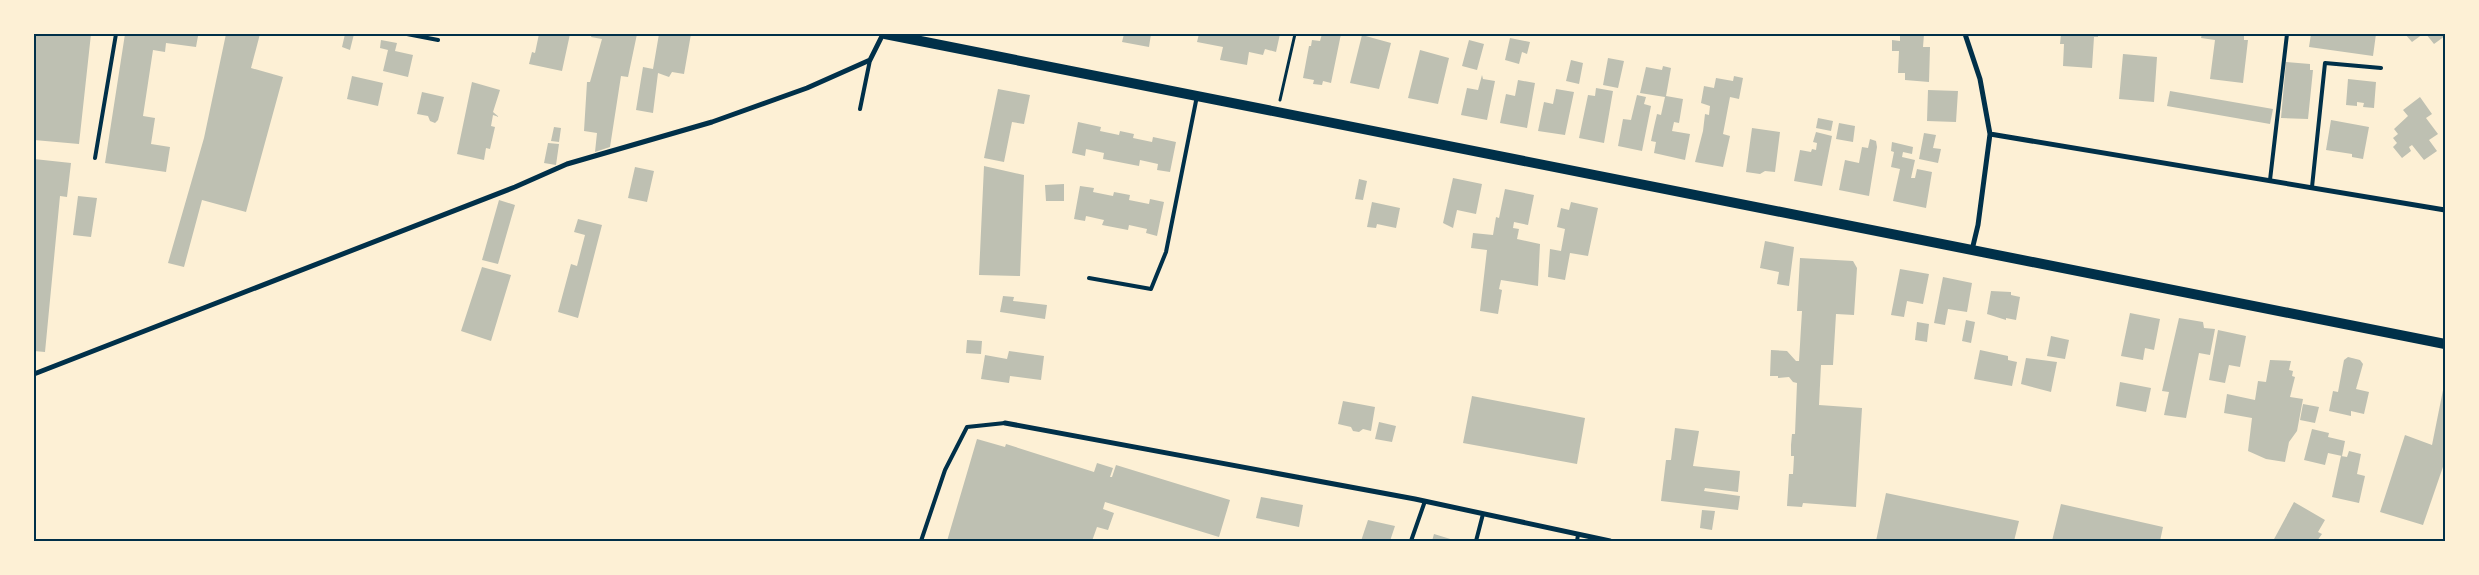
<svg xmlns="http://www.w3.org/2000/svg" width="2479" height="575" font-family="Inter,sans-serif">
<style>
.building{fill:#bec0b2}
.lines{fill:none;stroke-linecap:round;stroke-linejoin:round}
.path{stroke:#003049;stroke-width:3}
.service{stroke:#003049;stroke-width:4}
.minor{stroke:#003049;stroke-width:5}
.secondary{stroke:#003049;stroke-width:10}
.neatline{fill:none;stroke:#003049;stroke-width:2}
</style>
<rect width="100%" height="100%" fill="#fdf0d5"/>
<path class="building" d="M34,34H91L79,144L34,140Z
M125,34H182L198,36L196,47L166,43L165,52L153,50L143,116L155,118L151,144L170,147L166,172L105,163Z
M226,34H260L251,68L283,77L246,212L202,200L184,267L168,263L204,138Z
M345,34H354L350,50L342,47Z
M539,34H570L562,71L529,64L532,52L535,53Z
M592,34H637L628,77L621,76L610,147L595,152L597,133L584,131L587,82H590L602,39L591,37Z
M659,34H691L684,74L672,72L669,77L658,73L653,113L636,110L643,67L653,69Z
M1124,34H1151L1149,47L1122,42Z
M1199,34H1280L1276,52L1265,49L1263,55L1249,52L1247,65L1220,60L1223,47L1197,42Z
M1322,34H1341L1331,83L1323,81L1322,85L1313,84L1314,80L1303,78L1309,46H1311L1312,40L1320,41Z
M1900,34H1924L1923,47H1930L1929,82L1905,80V73H1898L1899,51H1892V40L1900,41Z
M2061,34H2098V37H2094L2092,68L2063,66L2064,44H2060Z
M2202,34H2244V40H2248L2243,83L2210,79L2215,40L2201,38Z
M2311,34H2376L2373,56L2309,47Z
M2405,34H2423L2412,42Z
M2426,34H2445V36L2434,44Z
M1362,35L1391,43L1379,89L1350,83Z
M1510,38L1530,42L1527,54L1522,52L1519,64L1505,60Z
M381,40L397,43L395,51L413,55L408,77L383,71L388,50L380,48Z
M1469,40L1484,44L1477,70L1462,66Z
M1420,50L1449,58L1438,104L1408,98Z
M2123,54L2157,57L2154,102L2119,99Z
M1608,58L1624,61L1618,88L1603,85Z
M1571,60L1583,63L1579,84L1566,81Z
M2286,62L2310,64V70H2313L2308,119L2281,118Z
M1663,66L1671,68L1666,96L1683,99L1679,123L1674,122L1672,131L1690,134L1685,160L1654,153L1656,142L1651,141L1654,127L1657,114L1661,115L1665,97L1640,93L1646,67L1662,70Z
M1482,75L1483,79L1495,81L1487,120L1461,115L1467,88L1478,90Z
M352,76L383,83L378,106L347,99Z
M1734,76L1743,78L1739,99L1730,97L1723,134L1730,136L1723,167L1695,162L1703,131L1705,114L1709,115L1710,106L1701,103L1704,86L1714,88L1716,78L1733,81Z
M2348,79L2376,82L2374,108L2363,107L2364,103L2357,102V106L2346,105Z
M1518,80L1535,83L1527,128L1500,123L1506,94L1515,96Z
M472,82L500,90L493,112L499,117L493,115L491,126L495,127L490,149L486,148L484,160L457,154Z
M1596,88L1613,91L1604,143L1579,138L1588,95L1595,96Z
M998,89L1030,95L1024,124L1012,122L1004,162L984,158Z
M1556,89L1574,92L1565,135L1538,131L1544,102L1553,104Z
M1928,90L1958,91L1956,122L1927,121Z
M2170,91L2273,109L2270,124L2167,106Z
M422,92L444,97L438,120L435,123L430,121L428,116L417,114Z
M1637,95L1646,97L1644,104L1651,106L1642,151L1618,146L1623,119L1631,120Z
M2420,97L2432,114L2426,118L2438,134L2429,140L2437,151L2424,160L2412,145L2409,147L2411,151L2402,158L2393,147L2397,143L2393,138L2398,134L2394,129L2408,116L2403,110Z
M1818,118L1833,121L1831,131L1816,128Z
M2331,120L2369,127L2363,159L2352,157V154L2326,150Z
M1078,122L1101,127L1100,131L1119,135L1120,131L1134,134L1133,138L1152,142L1153,137L1176,142L1170,172L1157,170L1158,164L1140,160L1139,166L1103,159L1104,153L1086,149L1085,156L1072,153Z
M1839,123L1855,126L1853,142L1836,139Z
M554,127L561,128L559,142L551,141Z
M1752,128L1780,132L1775,172L1765,171L1760,174L1746,172Z
M1816,132L1832,136L1822,186L1794,181L1800,150L1811,152L1812,149L1816,150L1817,143L1813,142Z
M1924,133L1936,135L1933,148L1941,149L1938,163L1919,159Z
M1870,139L1876,141L1877,147L1869,196L1839,190L1845,160L1859,163L1862,147L1868,148Z
M1892,142L1913,147L1912,154L1903,152L1902,157L1915,160L1911,178H1915L1917,169L1932,172L1926,208L1893,201L1900,169L1891,167L1894,152L1891,151Z
M548,143L559,144L556,165L544,163Z
M34,159L71,163L67,197L60,196L45,352L34,351Z
M984,166L1024,175L1020,276L979,275Z
M635,167L654,171L647,202L628,198Z
M1453,178L1482,184L1476,214L1457,210L1453,228L1443,223Z
M1359,179L1367,181L1363,200L1355,199Z
M1064,184V201H1046L1045,185Z
M1080,186L1094,188L1093,192L1113,196L1114,192L1130,195L1129,200L1149,204L1150,199L1164,202L1157,236L1146,233L1147,229L1129,225L1128,230L1102,225L1104,220L1086,216L1085,221L1074,219Z
M1505,189L1534,195L1528,225L1514,222L1513,228L1519,229L1517,239L1540,244L1538,286L1501,280L1499,289L1502,290L1498,314L1480,311L1487,250L1471,248L1473,233L1493,235L1496,217L1499,218Z
M78,196L97,198L91,237L73,235Z
M499,200L515,205L498,264L482,260Z
M1372,202L1400,208L1396,228L1377,224L1376,228L1367,227Z
M1571,202L1598,208L1588,256L1570,253L1565,280L1548,277L1550,249L1561,251L1565,229L1557,227L1561,208L1569,210Z
M578,219L602,225L578,318L558,312L571,264L577,266L585,235L574,232Z
M1765,241L1794,247L1789,286L1777,284L1779,272L1760,268Z
M1800,258L1853,261L1857,268L1854,315L1836,314L1833,365H1821L1819,405L1862,408L1856,507L1803,503L1802,507L1787,506L1789,474H1793L1794,456H1791V445L1792,434H1795L1797,383L1793,382L1789,377L1778,378V376H1770L1771,350L1787,351L1796,361H1799L1802,311H1797Z
M482,267L511,275L491,341L461,331Z
M1900,269L1929,274L1923,304L1907,301L1904,317L1891,315Z
M1943,277L1972,283L1967,312L1948,309L1945,325L1934,323Z
M1991,291L2011,292V295L2020,297L2016,320L2006,318V320L1987,314Z
M1003,296L1014,297L1013,301L1047,305L1045,319L1000,312Z
M2130,313L2160,319L2154,350L2145,348L2143,360L2121,356Z
M2179,318L2203,322L2204,328L2215,329L2210,355L2199,353L2186,418L2164,415L2169,392L2162,391Z
M1966,320L1975,322L1971,343L1962,341Z
M1917,322L1929,324L1927,342L1915,340Z
M2218,330L2246,336L2240,367L2229,365L2225,383L2209,380Z
M2051,336L2069,340L2065,359L2047,356Z
M967,340L982,341L981,354L966,353Z
M1980,350L2008,356V360L2017,362L2012,386L1974,379Z
M1009,351L1044,356L1041,380L1010,376L1009,383L981,379L985,355L1007,359Z
M2348,357L2360,360L2363,364L2356,389L2369,392L2364,414L2351,411V416L2329,411L2333,391L2338,392L2344,360Z
M2026,358L2057,362L2051,392L2021,384Z
M2270,360L2291,361L2289,370L2293,371L2292,376L2295,377L2290,397L2303,399L2297,431L2289,442L2285,462L2266,459L2248,451L2252,418L2224,413L2227,394L2255,400L2258,381L2266,382Z
M2120,382L2151,388L2146,412L2116,406Z
M2444,385L2445,461L2423,525L2380,512L2405,435L2432,445Z
M1472,396L1585,418L1577,464L1463,443Z
M1343,401L1375,407L1371,431L1363,429L1359,432L1353,431L1351,427L1338,424Z
M2303,404L2319,407L2315,423L2300,420Z
M1379,422L1396,426L1392,442L1375,439Z
M1675,428L1699,431L1693,466L1740,471L1738,492L1705,488L1704,491L1740,496L1738,510L1661,501L1666,460H1671Z
M2312,429L2329,433L2328,437L2345,441L2342,456L2328,453L2325,465L2304,460Z
M977,439L1005,447L1006,444L1094,472L1097,463L1113,468L1110,477H1112L1116,465L1230,500L1219,537L1105,502L1103,509L1114,513L1108,530L1097,527L1092,541H947Z
M2349,451L2361,454L2357,474L2365,476L2359,503L2332,497L2341,456L2347,457Z
M1886,493L2019,521L2014,541H1876Z
M1261,497L1303,505L1299,527L1256,518Z
M2294,502L2325,520L2318,532L2322,534L2317,541H2273Z
M2061,504L2163,527L2160,541H2052Z
M1702,510L1715,511L1712,530L1700,528Z
M1368,520L1395,526L1390,541H1361Z
M1434,534L1457,541H1432Z"/>
<g class="lines">
<path class="path" d="M1280,100L1295,34"/>
<path class="service" d="M407,34L438,40
M860,109L870,60
M95,158L116,34
M2270,180L2287,34
M2312,187L2325,63L2381,68
M1089,278L1151,289L1166,252L1197,96
M921,541L945,470L967,427L1005,423
M1411,541L1425,501
M1476,541L1483,514
M1577,541L1578,535"/>
<path class="minor" d="M1965,34L1980,79L1990,134L1978,225L1972,250
M1990,134L2445,210
M34,374L515,187L567,164L712,122L807,88L870,60L883,34
M1005,423L1415,499L1610,541"/>
<path class="secondary" d="M885,34L2445,344"/>
</g>
<rect width="2479" height="575" fill="none" stroke="#fdf0d5" stroke-width="70"/>
<rect x="35" y="35" width="2409" height="505" class="neatline"/>
</svg>
